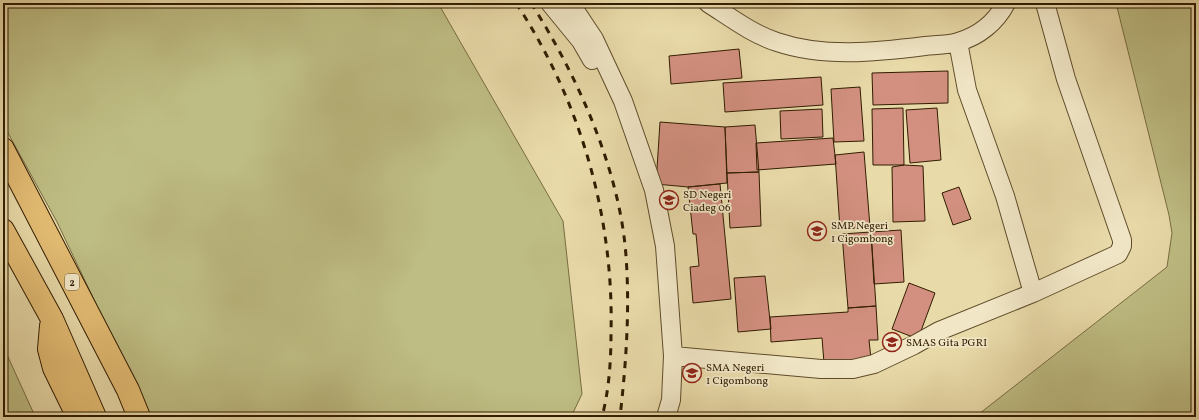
<svg xmlns="http://www.w3.org/2000/svg" width="1199" height="420" font-family="Vollkorn,serif">
<style>
.green{fill:#bebd83;stroke:#786c42}
.building{fill:#d39080;stroke:#311c00}
.lines{fill:none;stroke-linecap:round;stroke-linejoin:round}
.minor-casing{stroke:#5f4c2a;stroke-width:20}
.motorway-casing{stroke:#311c00;stroke-width:24}
.minor{stroke:#f1e7c7;stroke-width:18}
.motorway{stroke:#e4bd74;stroke-width:22}
.rail{stroke:#311c00;stroke-width:3;stroke-dasharray:7 7;stroke-linecap:butt}
.labels{text-anchor:middle;stroke-width:3.5;stroke-linejoin:round;paint-order:stroke}
.shield{fill:#f1e7c7;stroke:#6b593c;stroke-width:1}
.shield-label{font-size:10px;font-weight:bold;fill:#311c00}
.poi-label{font-size:11px;fill:#311c00;stroke:#f1e7c7;text-anchor:start}
</style>
<rect width="100%" height="100%" fill="#e9daa9"/>
<filter id="stains"><feTurbulence type="fractalNoise" baseFrequency=".005" numOctaves="4"/><feColorMatrix values="0 0 0 0 .2 0 0 0 0 .09 0 0 0 0 .02 0 0 0 .5 -.17"/></filter>
<radialGradient id="worn" r=".72"><stop offset=".6" stop-color="#630" stop-opacity="0"/><stop offset="1" stop-color="#630" stop-opacity=".3"/></radialGradient>
<path class="green" d="M3,3H438L563,221L582,394L571,417H150L57,222L3,124Z
M1116,3H1196V417H975L1167,267L1172,233L1169,215Z
M3,346L34,414L35,417H3Z"/>
<path class="building" d="M739,49L742,78L671,84L669,56Z
M948,71V103L873,105L872,73Z
M821,77L823,105L725,112L723,83Z
M860,87L864,141L834,142L831,89Z
M903,108L904,165H873L872,109Z
M937,108L941,160L910,163L906,110Z
M822,109L823,137L781,139L780,111Z
M660,122L725,127L727,183L688,187L656,184Z
M755,125L759,172L727,173L725,127Z
M833,138L836,164L757,170L756,143Z
M864,152L870,227L840,229L835,155Z
M904,165L923,166L925,221L893,222L892,167Z
M759,172L761,226L730,228L727,173Z
M720,184L731,299L693,303L690,267L699,266L696,234H693L688,187Z
M959,187L971,219L953,225L942,193Z
M901,230L904,282L874,284L871,232Z
M871,232L876,306L848,308L842,234Z
M765,276L771,329L738,332L734,278Z
M909,283L935,293L918,339L892,329Z
M876,306L878,340H869L871,359L824,363L822,338L771,342L770,317L848,312V308Z"/>
<g class="lines">
<g class="minor-casing">
<path id="minor" d="M550,3L581,41L592,60
M570,3L594,39L623,101L654,190L665,246L673,356L671,400L666,417
M708,3C730,17 752,34 777,42C824,58 877,52 925,46C935,45 948,45 958,42C979,36 996,22 1006,3
M958,42L967,90L1005,196L1033,293
M673,356L821,369H853L874,364L914,345L939,331L1033,293L1118,254L1122,246V240L1066,79L1045,3"/>
</g>
<g class="motorway-casing">
<path id="motorway" d="M3,149L128,390L139,417
M3,230L52,319L95,417
M51,326L49,349L54,368L78,417"/>
</g>
<use href="#minor" class="minor"/>
<use href="#motorway" class="motorway"/>
<path class="rail" d="M516,3C580,100 614,216 611,333C611,361 609,390 602,417
M531,3C577,75 620,170 626,256C630,310 626,364 620,417"/>
</g>
<defs>
<g id="school-ring" transform="scale(1)"><circle r="9.5" fill="#f1e7c7" stroke="#8f2418" stroke-width="1.5"/><path d="M0-5L7-2L0 1L-7-2ZM-4 1L0 2.5L4 1V4Q0 6-4 4Z" fill="#8f2418"/></g>
</defs>
<g fill-rule="evenodd">
<use href="#school-ring" x="669" y="200"/>
<use href="#school-ring" x="817" y="231"/>
<use href="#school-ring" x="892" y="342"/>
<use href="#school-ring" x="692" y="373"/>
</g>
<g class="labels">
<rect class="shield" x="65" y="274" width="14" height="16" rx="3"/>
<g class="shield-label">
<text x="72" y="286">2</text>
</g>
<g class="poi-label">
<text x="683" y="198">SD Negeri<tspan x="683" dy="13">Ciadeg 06</tspan></text>
<text x="831" y="229">SMP Negeri<tspan x="831" dy="13">1 Cigombong</tspan></text>
<text x="906" y="346">SMAS Gita PGRI</text>
<text x="706" y="371">SMA Negeri<tspan x="706" dy="13">1 Cigombong</tspan></text>
</g>
</g>
<rect width="1199" height="420" fill="none" stroke="#e9daa9" stroke-width="16"/>
<rect x="4" y="4" width="1191" height="412" fill="none" stroke="#311c00" stroke-width="2"/>
<rect x="8" y="8" width="1183" height="404" fill="none" stroke="#311c00"/>
<rect width="100%" height="100%" filter="url(#stains)"/>
<rect width="100%" height="100%" fill="url(#worn)"/>
</svg>
